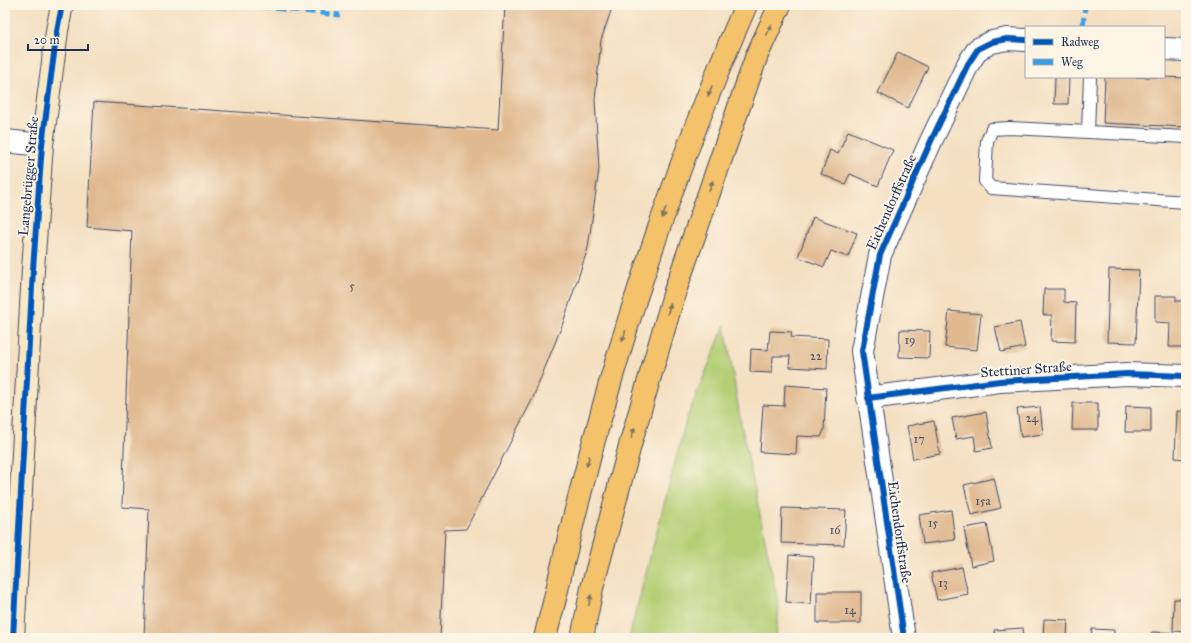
<svg xmlns="http://www.w3.org/2000/svg" width="1191" height="643" font-family="'IM FELL Great Primer',serif">
<style>
.green{fill:#b4cf75;stroke:#687f6a}
.building{fill:#e0b990}
.lines{fill:none;stroke-linecap:round;stroke-linejoin:round}
.lane-casing{stroke:#3c496d;stroke-width:14}
.street-casing{stroke:#3c496d;stroke-width:24}
.secondary-casing{stroke:#3c496d;stroke-width:24}
.highway-casing{stroke:#3c496d;stroke-width:24}
.lane{stroke:#fff;stroke-width:12}
.street{stroke:#fff;stroke-width:22}
.secondary{stroke:#fae7c3;stroke-width:22}
.highway{stroke:#f3c26a;stroke-width:22}
.quiet{stroke:#3b9de6;stroke-width:5;stroke-dasharray:10 5;stroke-linecap:butt}
.cycleway-casing{stroke:#fcf5e5;stroke-width:8}
.cycleway{stroke:#0057b8;stroke-width:6}
.oneway{fill:#7c7163}
.labels{text-anchor:middle;stroke-width:4;stroke-linejoin:round;paint-order:stroke}
.number-label{font-size:12px;fill:#4c526a}
.street-label{font-size:14px;fill:#1b2f5e;stroke:#fcf5e5}
</style>
<rect width="100%" height="100%" fill="#fcf5e5"/>
<filter id="ink" filterUnits="userSpaceOnUse"><feTurbulence type="fractalNoise" baseFrequency=".025" numOctaves="2"/><feDisplacementMap in="SourceGraphic" scale="8" xChannelSelector="R" yChannelSelector="G"/><feConvolveMatrix kernelMatrix="1 2 1 2 8 2 1 2 1" color-interpolation-filters="sRGB"/></filter>
<filter id="wash" filterUnits="userSpaceOnUse"><feTurbulence type="fractalNoise" baseFrequency=".012" numOctaves="4" result="noise"/><feDisplacementMap in="SourceGraphic" scale="16" xChannelSelector="R" yChannelSelector="G"/><feGaussianBlur stdDeviation="0.9" result="paint"/><feColorMatrix in="noise" values="0 0 0 0 0 0 0 0 0 0 0 0 0 0 0 0 0 1.4 0 .05"/><feComposite in="paint" operator="in"/></filter>
<g filter="url(#wash)">
<rect width="100%" height="100%" fill="#f4dfc1"/>
<path class="green" d="M725,325L740,418L779,607L776,638H629L686,420Z"/>
<g id="blocks">
<path class="building" d="M505,5H613L601,40L595,100L599,169L588,248L563,323L532,400L466,529L445,530L440,638H144L149,509L122,507L132,231L87,227L94,102L498,130Z
M898,52L928,67L908,108L878,93Z
M1055,77H1069L1068,104H1054Z
M1105,77H1164L1186,78V127L1103,123Z
M848,131L893,150L878,186L850,174L845,184L821,174L830,150L838,154Z
M813,217L857,233L848,257L831,251L824,267L798,257Z
M1109,269L1139,270L1136,343L1107,342Z
M1044,289H1064V302L1076,303L1075,342L1051,341L1052,315H1043Z
M1155,296H1176V301H1186V347H1169L1170,323L1155,322Z
M949,311L981,314L977,350L945,347Z
M1020,322L1025,347L1001,352L995,327Z
M900,330L930,331L929,358L899,357Z
M770,331L792,332L791,337L828,339L827,369L789,367L790,356H773L772,373L750,372L751,349L768,350Z
M785,385L826,388L824,430L821,437L797,436L796,454L760,452L763,405L784,406Z
M1073,403H1098V430H1072Z
M1126,406L1151,407V432H1125Z
M1040,407L1043,434L1021,437L1017,409Z
M1177,411H1186V459L1175,458Z
M986,412L992,448L976,451L974,436L956,439L952,418Z
M934,421L940,454L913,459L907,426Z
M994,478L1001,508L971,515L964,485Z
M782,508L846,510L844,545L781,543Z
M951,510L955,540L923,544L919,515Z
M987,524L994,561L971,566L964,528Z
M789,555L814,557L811,604L786,602Z
M962,567L968,594L937,600L931,573Z
M817,592H861V623H817Z
M1174,599H1186V632L1173,631Z
M1044,619L1068,620L1067,638H1043Z
M1023,628L1024,638H995L994,630Z
M1092,629L1114,630V638H1091Z
M1152,632L1174,633V638H1151Z"/>
</g>
</g>
<g filter="url(#ink)">
<use href="#blocks" fill-opacity="0" stroke="#3c496d" stroke-width="1"/>
<g class="lines">
<g class="lane-casing">
<path id="lane" d="M1090,77L1088,132L1186,137
M1088,132L1009,128L992,129L987,141L985,181L991,188L1186,202"/>
</g>
<g class="street-casing">
<path id="street" d="M1164,49L1186,50
M5,141L42,145
M868,398L1000,381L1127,374L1186,376
M904,638L862,351L880,255L931,141L968,64L978,49L992,42L1007,39L1026,40"/>
</g>
<g class="secondary-casing">
<path id="secondary" d="M13,638L33,269L42,145L57,31L62,5"/>
</g>
<g class="highway-casing">
<path id="highway" d="M545,638C550,617 556,597 560,576C605,381 665,189 746,5
M582,638L592,588L632,438L675,291L757,55L780,5"/>
</g>
<use href="#lane" class="lane"/>
<use href="#street" class="street"/>
<use href="#secondary" class="secondary"/>
<use href="#highway" class="highway"/>
<path class="quiet" d="M245,5L340,15
M1083,27L1085,5"/>
<g class="cycleway-casing">
<path id="cycleway" d="M868,398L1000,381L1127,374L1186,376
M13,638L33,269L42,145L57,31L62,5
M904,638L862,351L880,255L931,141L968,64L978,49L992,42L1007,39L1026,40"/>
</g>
<use href="#cycleway" class="cycleway"/>
</g>
<defs><path id="oneway-solid" d="M-6-.8H1V-3.2L6.5 0L1 3.2V.8H-6Z"/></defs>
<g class="oneway">
<use href="#oneway-solid" transform="translate(769 30) rotate(-65)"/>
<use href="#oneway-solid" transform="translate(710 91) rotate(111)"/>
<use href="#oneway-solid" transform="translate(711 186) rotate(-71)"/>
<use href="#oneway-solid" transform="translate(664 213) rotate(109)"/>
<use href="#oneway-solid" transform="translate(669 309) rotate(-74)"/>
<use href="#oneway-solid" transform="translate(624 336) rotate(107)"/>
<use href="#oneway-solid" transform="translate(633 433) rotate(-74)"/>
<use href="#oneway-solid" transform="translate(588 461) rotate(105)"/>
<use href="#oneway-solid" transform="translate(590 600) rotate(-78)"/>
</g>
</g>
<g class="labels">
<g class="number-label">
<text x="352" y="290">5</text>
<text x="910" y="344">19</text>
<text x="816" y="360">22</text>
<text x="1032" y="422">24</text>
<text x="919" y="443">17</text>
<text x="983" y="505">15a</text>
<text x="933" y="527">15</text>
<text x="835" y="534">16</text>
<text x="943" y="587">13</text>
<text x="850" y="614">14</text>
</g>
<g class="street-label">
<text transform="translate(28 176) rotate(-85)" y="5">Langebrügger Straße</text>
<text transform="translate(891 202) rotate(-66)" y="5">Eichendorffstraße</text>
<text transform="translate(1026 369) rotate(-4)" y="5">Stettiner Straße</text>
<text transform="translate(900 532) rotate(82)" y="5">Eichendorffstraße</text>
</g>
</g>
<rect width="1191" height="643" fill="none" stroke="#fcf5e5" stroke-width="20"/>
<rect x="1025" y="26" width="140" height="52" fill="#fcf5e5" stroke="#a2a6af"/>
<rect x="1033" y="39" width="20" height="6" fill="#0057b8" stroke="#a2a6af"/>
<text x="1061" y="46" font-size="12" fill="#1b2f5e">Radweg</text>
<rect x="1033" y="59" width="20" height="6" fill="#3b9de6" stroke="#a2a6af"/>
<text x="1061" y="66" font-size="12" fill="#1b2f5e">Weg</text>
<path d="M28 44v6h60v-6" fill="none" stroke="#1b2f5e" stroke-width="2"/>
<text x="34" y="44" font-size="12" fill="#1b2f5e" stroke="#fcf5e5" stroke-width="3" paint-order="stroke">20 m</text>
</svg>
